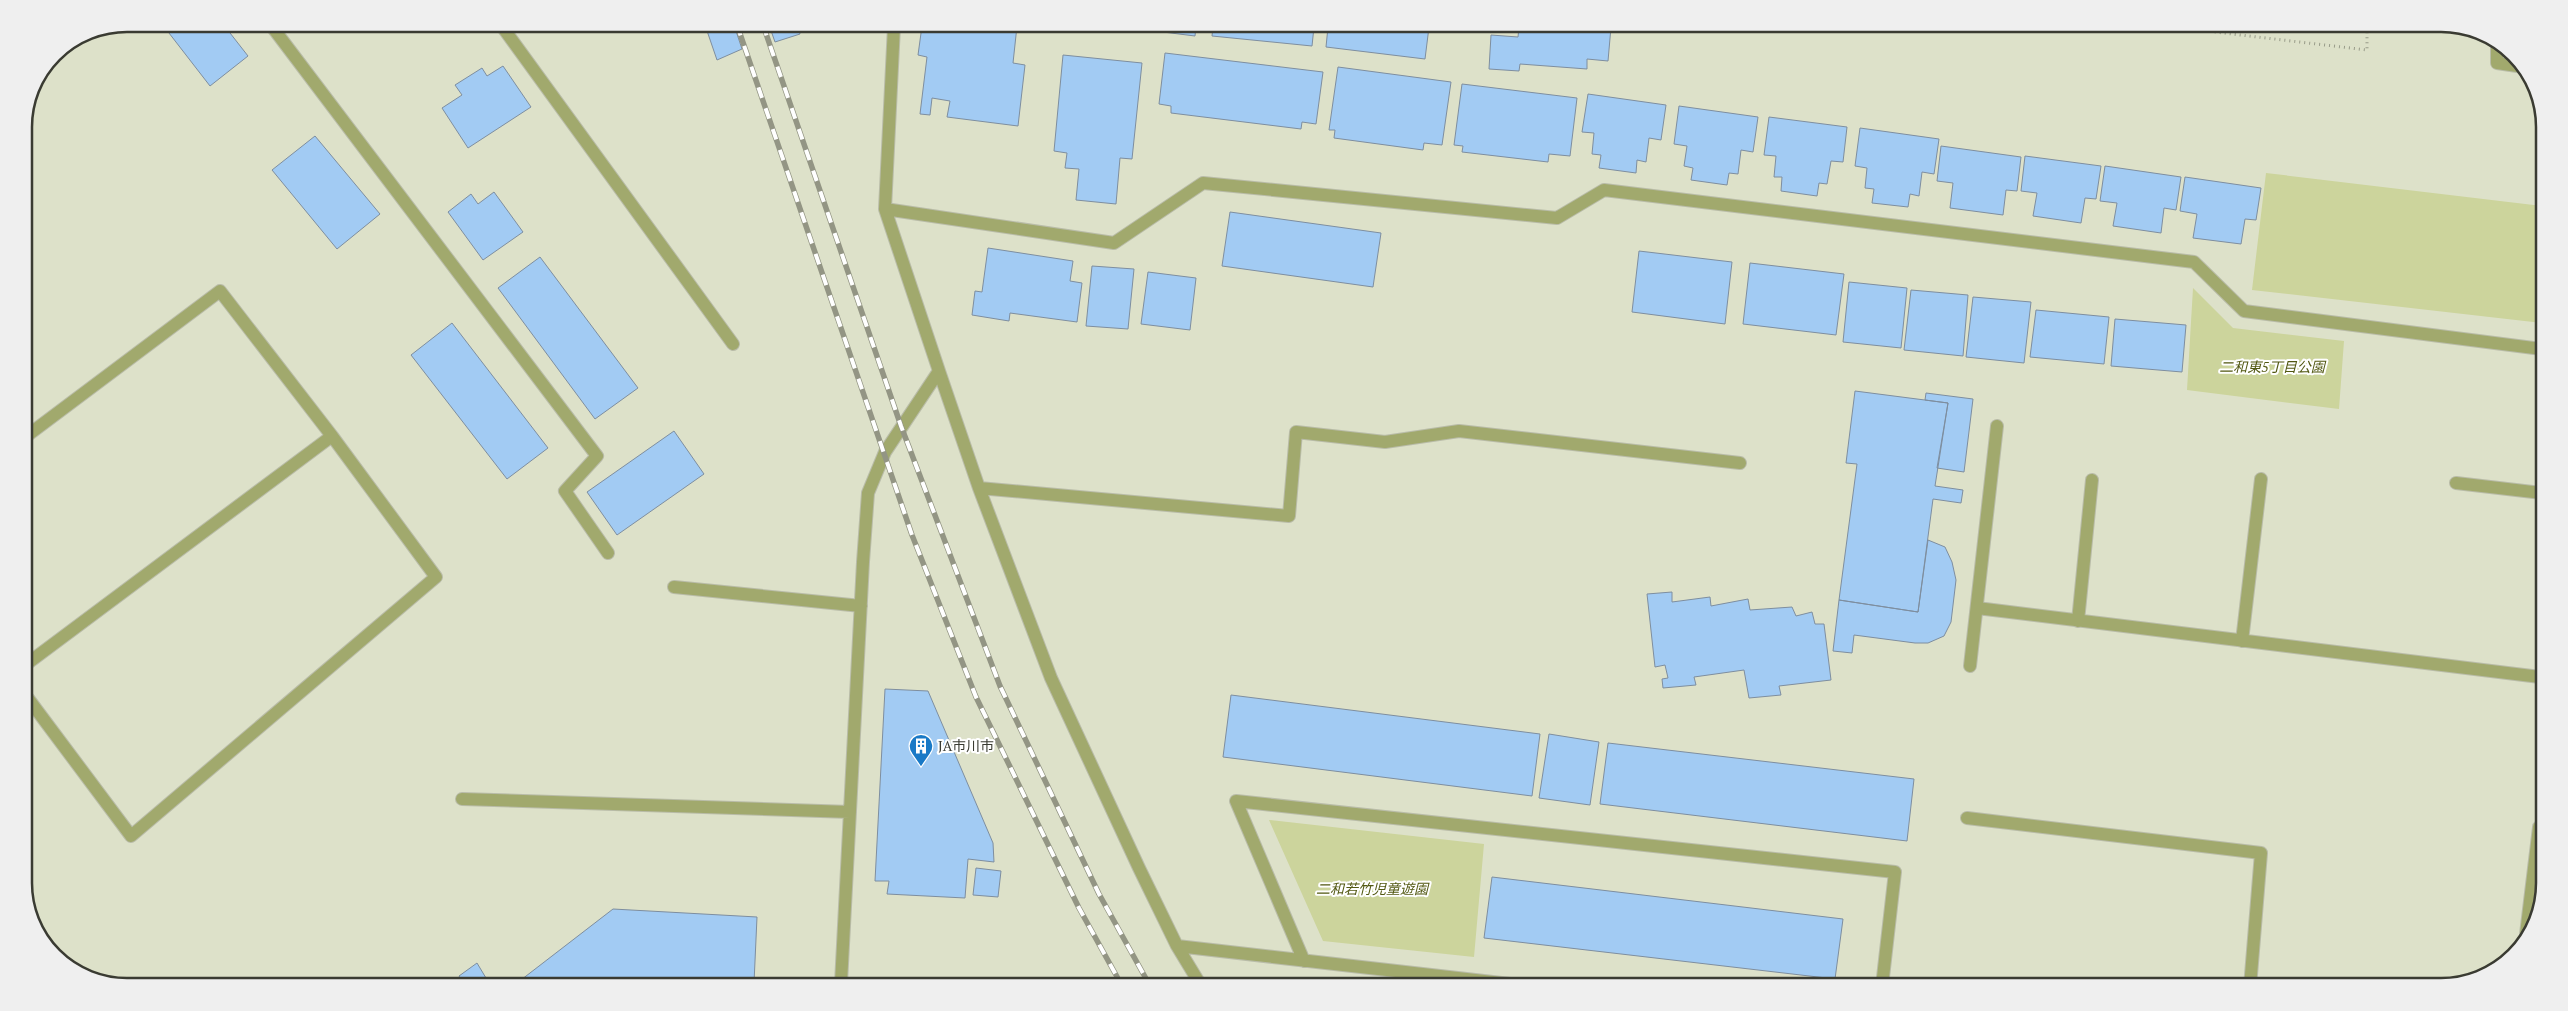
<svg xmlns="http://www.w3.org/2000/svg" width="2568" height="1011" font-family="'PT Serif','Noto Sans JP',serif">
<style>
.green{fill:#ccd49c}
.building{fill:#a2cbf3;stroke:#7e8e9f}
.lines{fill:none;stroke-linecap:round;stroke-linejoin:round}
.minor-casing{stroke:#b9bca8;stroke-width:14}
.path{stroke:#989b89;stroke-width:3;stroke-dasharray:1 4;stroke-linecap:butt}
.minor{stroke:#a1a96d;stroke-width:12}
.rail-casing{stroke:#939584;stroke-width:5.5}
.rail{stroke:#fff;stroke-width:4;stroke-dasharray:11;stroke-linecap:butt}
.labels{text-anchor:middle;stroke-width:4;stroke-linejoin:round;paint-order:stroke}
.park-label{font-size:14px;font-style:italic;fill:#525812;stroke:#fff}
.poi-label{font-size:14px;fill:#3a3b32;stroke:#fff;text-anchor:start}
.rim{fill:none;stroke:#3a3b32;stroke-width:2.5}
</style>
<rect width="100%" height="100%" fill="#dde1c9"/>
<path class="green" d="M2266,173L2543,206V323L2252,290Z
M2193,288L2233,328L2344,341L2339,409L2187,390Z
M1269,820L1484,844L1474,957L1323,941Z"/>
<path class="building" d="M162,24H223L248,56L210,86Z
M705,25H734L742,49L717,60Z
M769,25H798L800,34L775,42Z
M922,26H1017L1013,63L1025,65L1018,126L947,117L950,101L932,98L930,115L920,114L927,57L918,55Z
M1115,26H1196L1195,36Z
M1213,26L1314,27L1312,46L1212,36Z
M1328,27H1429L1425,59L1326,47Z
M1519,27H1611L1608,61L1587,59V69L1520,64L1519,71L1489,69L1491,35L1518,37Z
M1165,53L1323,72L1316,124L1302,122L1301,129L1171,113V106L1159,104Z
M1063,55L1142,63L1132,159L1120,158L1116,204L1076,200L1079,169L1065,168L1067,153L1054,151Z
M503,66L531,107L468,148L442,108L462,95L455,85L482,68L487,76Z
M1338,67L1451,82L1442,145L1424,143L1423,150L1334,138L1335,130H1329Z
M1462,84L1577,98L1570,156L1549,154L1548,162L1462,152L1463,146L1454,145Z
M1588,94L1666,105L1661,140L1649,138L1646,162L1637,160L1636,173L1599,168L1601,155L1592,154L1594,133L1582,132Z
M1679,106L1758,117L1753,152L1741,150L1738,174L1729,173L1727,185L1691,180L1693,168L1684,166L1687,146L1674,144Z
M1769,117L1847,127L1843,162L1831,161L1827,184L1819,183L1817,196L1781,191L1782,177H1774L1776,156L1764,155Z
M1860,128L1939,139L1934,174L1922,172L1919,196L1910,194L1908,207L1872,203L1874,189L1865,188L1867,168L1855,166Z
M315,136L380,214L337,249L272,170Z
M1941,146L2021,157L2017,191L2006,190L2003,215L1950,208L1953,183L1937,181Z
M2025,156L2101,166L2096,199L2085,198L2081,223L2033,216L2037,193L2021,191Z
M2105,166L2181,177L2176,210L2164,208L2161,233L2113,226L2117,203L2100,201Z
M2185,177L2261,188L2256,220L2245,219L2241,244L2193,238L2197,214L2180,211Z
M494,192L523,232L483,260L448,212L471,194L478,204Z
M1230,212L1381,233L1373,287L1222,266Z
M988,248L1073,261L1070,281L1082,283L1077,322L1010,313L1009,321L972,315L975,291L982,292Z
M1639,251L1732,262L1725,324L1632,312Z
M540,257L638,388L595,419L498,288Z
M1750,263L1844,274L1836,335L1743,324Z
M1092,266L1134,269L1128,329L1086,326Z
M1148,272L1196,278L1190,330L1141,324Z
M1849,282L1907,288L1901,348L1843,342Z
M1911,290L1968,295L1963,356L1904,350Z
M1973,297L2031,302L2024,363L1966,357Z
M2036,310L2109,317L2104,364L2030,357Z
M2115,319L2186,325L2182,372L2111,366Z
M452,323L548,448L507,479L411,355Z
M1855,391L1948,403L1935,486L1963,490L1961,503L1933,499L1918,612L1839,600L1857,464L1846,463Z
M1926,393L1973,399L1964,472L1937,468L1948,403L1925,400Z
M674,431L704,474L617,535L587,492Z
M1928,540L1945,547L1952,562L1956,580L1951,622L1944,636L1928,643H1915L1854,635L1852,653L1833,651L1839,600L1918,612Z
M1672,592V602L1710,597L1711,606L1748,599L1750,610L1792,607L1796,616L1812,612L1815,624H1824L1831,680L1779,686L1781,695L1749,698L1744,670L1694,677L1696,685L1663,688L1662,679L1668,678L1665,665L1655,667L1647,594Z
M885,689L928,691L993,843L994,862L968,859L965,898L887,894L889,881H875Z
M1231,695L1540,734L1532,796L1223,757Z
M1549,734L1599,742L1590,805L1539,798Z
M1608,743L1914,779L1907,841L1600,804Z
M976,868L1001,871L998,897L973,895Z
M1492,877L1843,919L1835,979L1484,938Z
M613,909L757,917L754,983H517Z
M477,963L489,983H463L459,976Z"/>
<g class="lines">
<g class="minor-casing">
<path id="minor" d="M270,24L597,456L565,491L608,553
M501,25L733,344
M2497,45V63L2524,67
M885,209L1114,243L1203,183L1557,218L1604,190L2194,262L2244,311L2542,349
M939,371L979,488L1051,678L1139,868L1177,946L1200,984
M24,438L220,291L332,436L436,577L131,836L24,693
M2456,483L2542,493
M979,488L1289,516L1296,432L1385,442L1459,431L1740,463
M674,587L861,606
M1977,608L2540,677
M2078,621L2092,480
M2242,641L2261,479
M24,666L332,436
M1970,666L1997,426
M462,799L850,812
M1967,818L2261,853L2250,987
M2526,934L2539,827
M1177,946L1519,985
M1304,961L1236,801L1895,872L1882,986
M841,983L863,562L868,493L885,452L939,371L885,209L894,26"/>
</g>
<path class="path" d="M2190,29L2367,50V29"/>
<use href="#minor" class="minor"/>
<g class="rail-casing">
<path id="rail" d="M737,25L912,535L976,697L1079,908L1121,984
M763,25L901,426L1000,686L1099,894L1149,984"/>
</g>
<use href="#rail" class="rail"/>
</g>
<defs>
<g id="building-pin" transform="scale(1.25)"><path d="M0 17L-7.5 6A9.5 9.5 0 1 1 7.5 6Z" fill="#1979c6" stroke="#fff"/><path d="M-4-6H4V6H1V3H-1V6H-4ZM-2.5-4.3h1.7v1.8h-1.7ZM.8-4.3h1.7v1.8H.8ZM-2.5-1h1.7V.8h-1.7ZM.8-1h1.7V.8H.8Z" fill="#fff"/></g>
</defs>
<g fill-rule="evenodd">
<use href="#building-pin" x="921" y="746"/>
</g>
<g class="labels">
<g class="park-label">
<text x="2272" y="372">二和東5丁目公園</text>
<text x="1372" y="894">二和若竹児童遊園</text>
</g>
<g class="poi-label">
<text x="938" y="751">JA市川市</text>
</g>
</g>
<path d="M0 0H2568V1011H0ZM127 32H2441A95 95 0 0 1 2536 127V883A95 95 0 0 1 2441 978H127A95 95 0 0 1 32 883V127A95 95 0 0 1 127 32Z" fill="#efefef" fill-rule="evenodd"/>
<path class="rim" d="M127 32H2441A95 95 0 0 1 2536 127V883A95 95 0 0 1 2441 978H127A95 95 0 0 1 32 883V127A95 95 0 0 1 127 32Z"/>
</svg>
